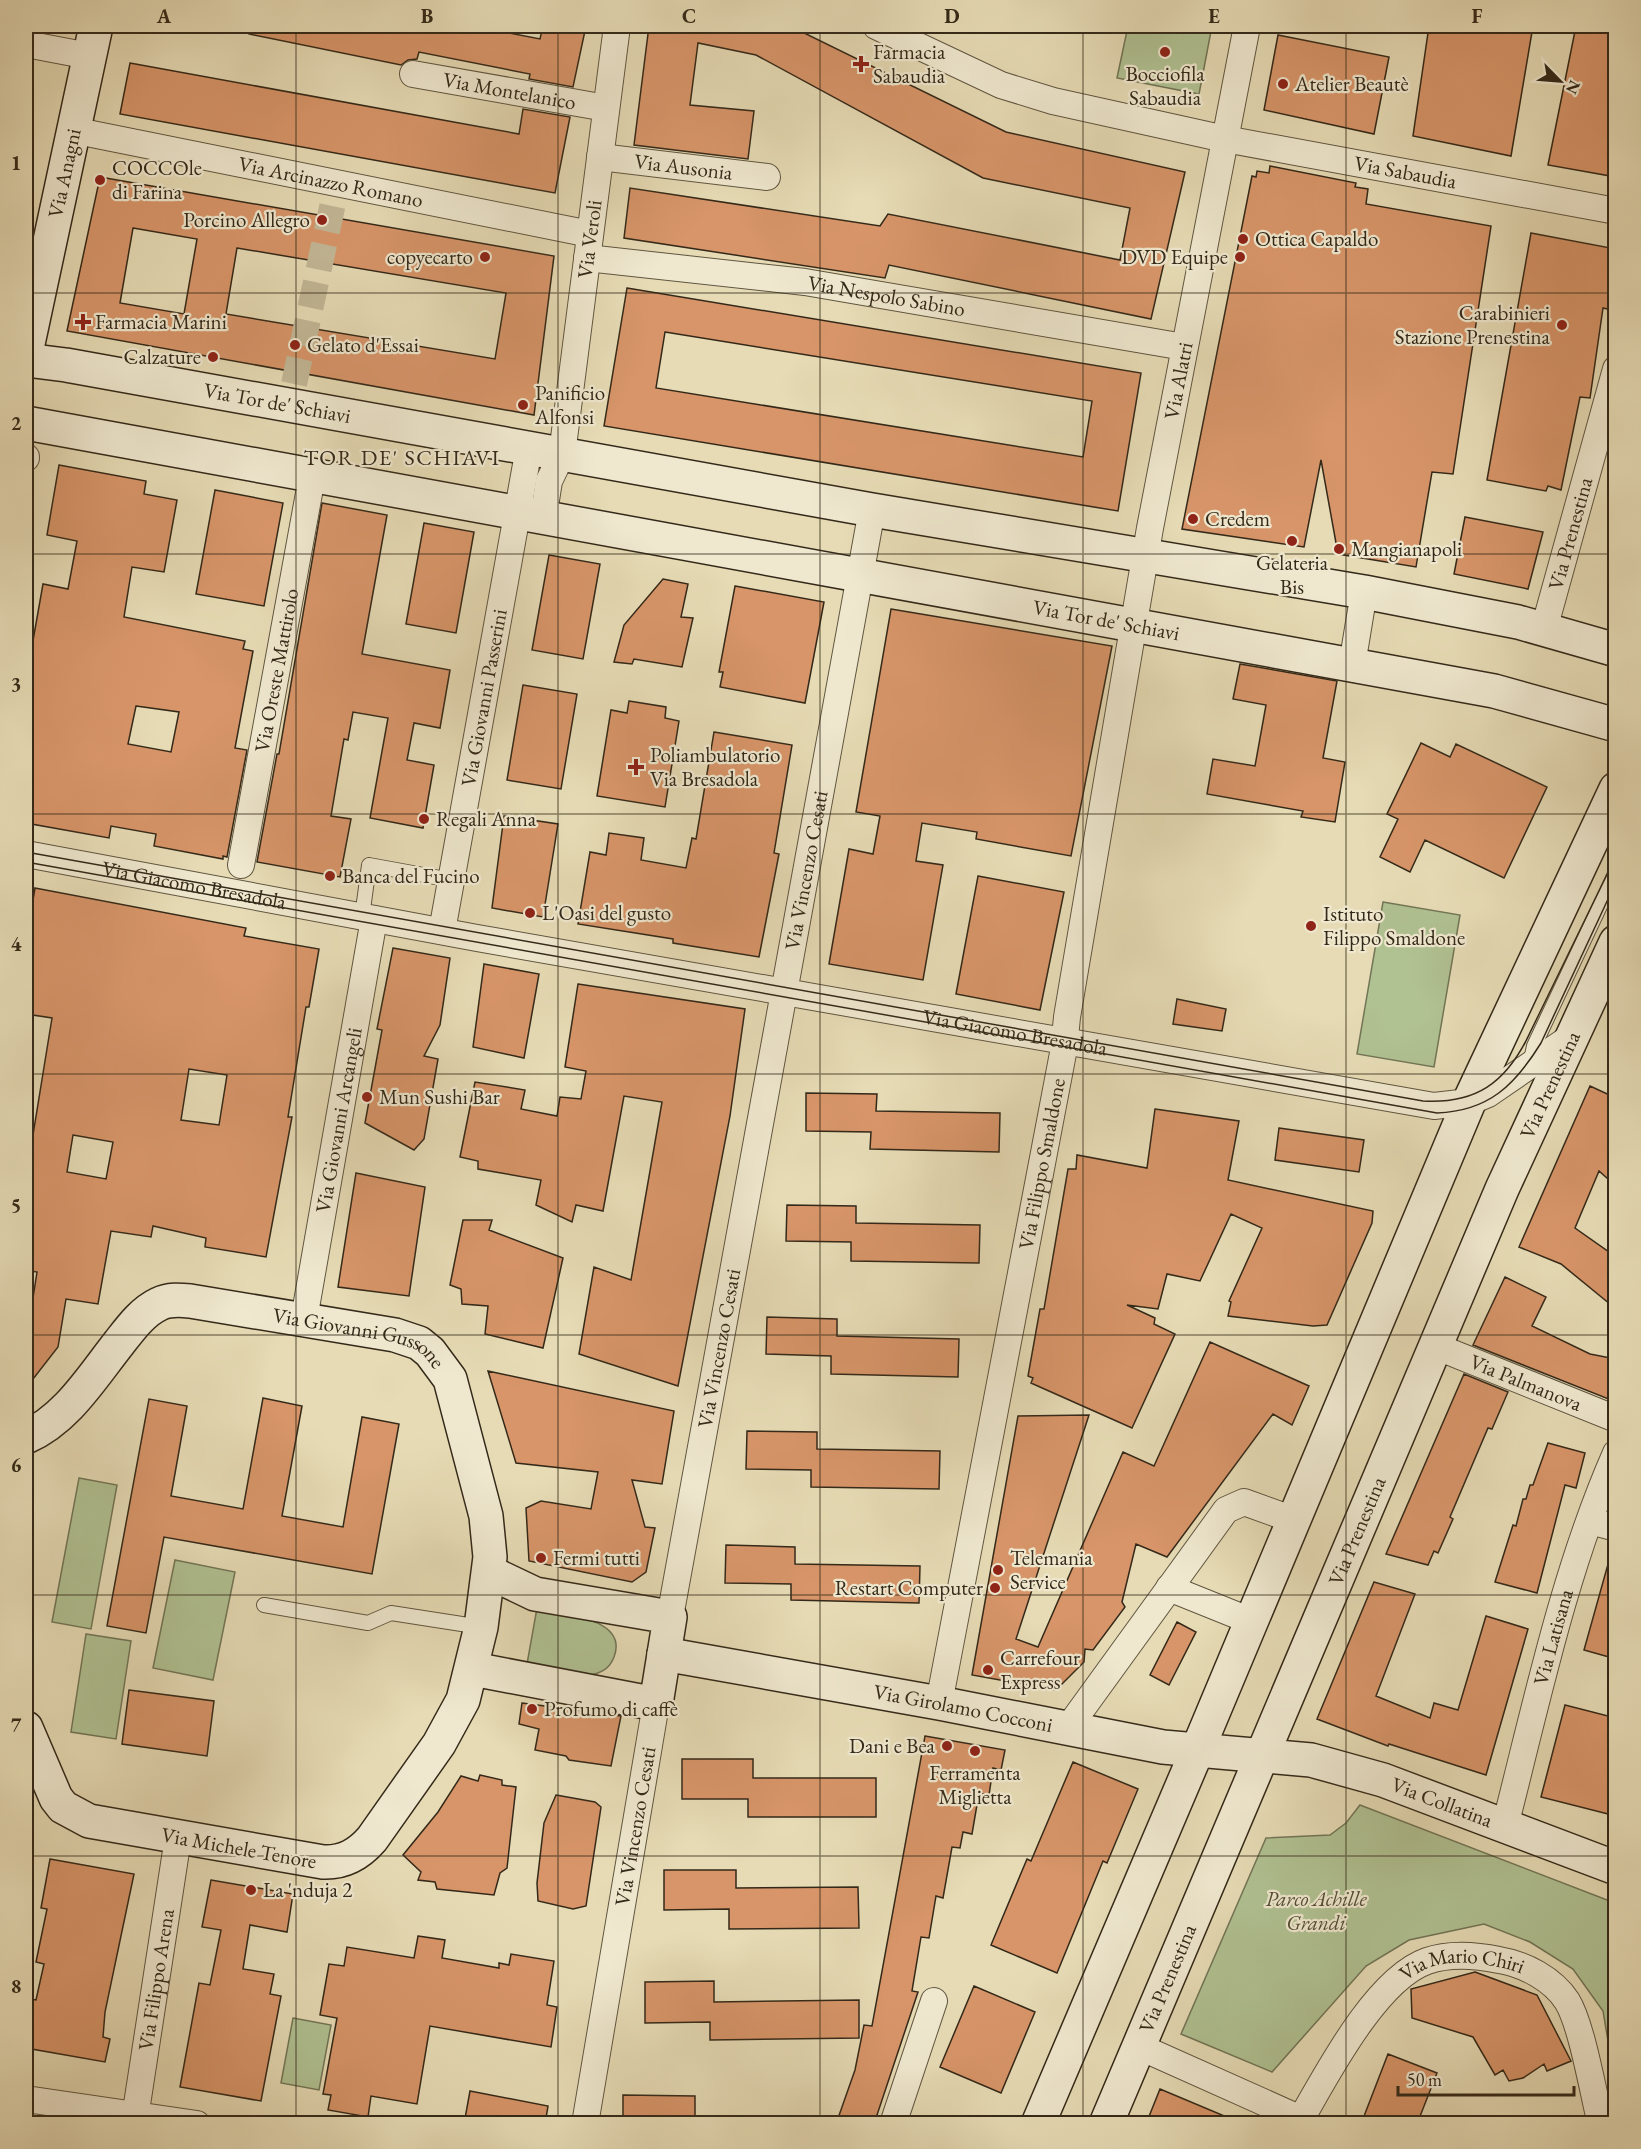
<svg xmlns="http://www.w3.org/2000/svg" width="1641" height="2149" font-family="'EB Garamond',serif">
<style>
.green{fill:#b0c192;stroke:#727556;stroke-width:1.5}
.building{fill:#d79569;stroke:#342919;stroke-width:1.5;fill-rule:evenodd}
.lines{fill:none;stroke-linecap:round;stroke-linejoin:round}
.street-tunnel{stroke:#c2b796;stroke-width:26;stroke-dasharray:26 13;stroke-linecap:butt}
.lane-casing{stroke:#605640;stroke-width:16}
.street-casing{stroke:#605640;stroke-width:28}
.secondary-casing{stroke:#342919;stroke-width:36}
.lane{stroke:#efe8cf;stroke-width:14}
.street{stroke:#efe8cf;stroke-width:26}
.secondary{stroke:#efe8cf;stroke-width:33}
.tram{stroke:#342919;stroke-width:1.5}
.grid{fill:none;stroke:#342919;stroke-width:1.5;stroke-opacity:0.55}
.poi-dot{fill:#8f2418;stroke:#efe8cf;stroke-width:2}
.labels{text-anchor:middle;stroke-width:4.5;stroke-linejoin:round;paint-order:stroke}
.poi-label{font-size:21px;fill:#342919;stroke:#efe8cf;text-anchor:start}
.street-label{font-size:21px;fill:#342919;stroke:#efe8cf}
.park-label{font-size:21px;font-style:italic;fill:#534f37;stroke:#efe8cf}
.neighbourhood-label{font-size:22px;letter-spacing:1.5px;fill:#342919;stroke:#efe8cf}
.neatline{fill:none;stroke:#342919;stroke-width:2}
.grid-label{font-size:20px;text-anchor:middle;font-weight:bold;fill:#342919}
</style>
<rect width="100%" height="100%" fill="#e6dbb5"/>
<filter id="stains"><feTurbulence type="fractalNoise" baseFrequency=".00333" numOctaves="4"/><feColorMatrix values="0 0 0 0 .2 0 0 0 0 .09 0 0 0 0 .02 0 0 0 .5 -.17"/></filter>
<radialGradient id="worn" r=".72"><stop offset=".6" stop-color="#630" stop-opacity="0"/><stop offset="1" stop-color="#630" stop-opacity=".3"/></radialGradient>
<path class="green" d="M1128,26H1212L1199,94L1117,78Z
M1383,902L1460,915L1434,1067L1357,1054Z
M79,1478L117,1485L91,1629L52,1622Z
M175,1560L235,1572L213,1680L153,1668Z
M537,1608C562,1614 629,1618 614,1657C610,1668 600,1674 588,1675L527,1664Z
M86,1634L131,1641L116,1739L71,1732Z
M1360,1805L1615,1903V2083L1603,2011L1573,1969L1530,1942L1484,1924L1409,1940L1366,1966L1272,2072L1181,2034L1266,1838L1330,1835L1346,1823Z
M293,2018L331,2025L319,2090L281,2083Z"/>
<path class="building" d="M250,26H473L540,39L543,26H586L573,87L529,79L530,74L419,52L417,59L408,60L401,65L249,34Z
M649,26H790L1006,132L1185,172L1151,319L889,265L885,278L624,238L630,188L880,226L888,214L1120,260L1130,208L983,178L756,55L698,43L690,105L754,111L748,159L634,145Z
M1429,26H1533L1511,156L1413,136Z
M1576,26H1616V177L1548,165Z
M1278,35L1389,57L1374,134L1264,110Z
M130,63L519,134L523,109L570,117L555,193L120,114Z
M1270,166L1356,183L1355,187L1368,189L1366,204L1491,226L1453,474L1432,472L1416,567L1338,554L1321,460L1304,547L1182,529L1252,176L1256,177L1257,171L1269,173Z
M100,177L554,256L534,415L67,331ZM133,228L197,239L184,314L120,303ZM237,248L506,293L495,359L226,314Z
M1531,233L1616,249V295L1612,310L1603,308L1590,398L1580,397L1561,490L1548,486L1546,491L1487,480Z
M627,288L1141,373L1118,511L604,426ZM665,332L1092,401L1083,457L656,388Z
M59,465L146,481L144,494L177,500L164,572L132,567L124,617L245,641L243,649L253,651L235,748L247,750L227,857L223,856V859L154,846L156,834L111,826L109,838L26,823V716L31,687L26,686V680L43,584L68,589L77,541L47,535ZM136,706L179,712L171,752L128,744Z
M215,490L283,503L264,606L196,594Z
M322,503L387,515L362,654L450,670L440,728L414,723L407,760L434,765L423,828L370,818L388,718L353,712L348,740L344,739L331,816L351,819L340,877L257,862L277,754H279Z
M1465,517L1543,532L1528,589L1454,574Z
M424,523L474,532L456,633L406,624Z
M549,555L600,564L583,659L532,650Z
M663,579L688,584L681,617L693,618L682,667L634,659L632,664L614,662L624,625Z
M735,586L824,602L805,703L720,687L723,672H719Z
M891,609L1112,646L1071,856L976,839L977,832L922,823L916,861L943,865L923,980L829,964L849,849L873,854L880,816L856,812Z
M1240,664L1337,681L1323,758L1345,762L1335,822L1301,817L1303,811L1207,794L1213,759L1255,766L1266,705L1233,699Z
M523,685L577,694L561,789L507,780Z
M629,701L666,707L665,718L679,721L665,807L597,796L611,710L627,713Z
M714,732L792,745L774,853L779,854L759,957L673,943V939L578,924L590,852L606,855L609,833L644,838L641,860L686,868L692,838L696,839Z
M1421,743L1450,757L1456,744L1547,787L1504,878L1425,840L1410,872L1380,857L1398,819L1387,814Z
M504,816L558,824L543,917L492,908Z
M978,876L1064,892L1040,1010L956,994Z
M35,888L246,928L244,936L319,949L309,1007H306L288,1117H292L266,1257L205,1247L206,1238L153,1226L151,1237L111,1231L98,1304L66,1299L58,1347L26,1388V1316L30,1317L37,1272L26,1270V1249L32,1213L26,1212V1146L31,1147L52,1018L26,1014V941ZM189,1069L227,1075L219,1125L181,1120ZM73,1135L113,1142L106,1179L67,1172Z
M393,948L450,958L440,1025L424,1056L438,1059L424,1139L414,1150L365,1123L382,1030L377,1029Z
M484,964L539,974L524,1058L473,1047Z
M578,984L745,1009L730,1116L678,1386L579,1354L594,1267L631,1280L662,1102L624,1096L603,1211L576,1205L572,1222L536,1205L541,1180L478,1169V1161L460,1157L475,1082L525,1090L521,1109L557,1116L560,1097L581,1099L586,1071L565,1067Z
M1177,999L1226,1009L1222,1031L1173,1024Z
M1590,1086L1616,1098V1186L1599,1171L1575,1228L1616,1257V1309L1561,1264L1519,1247Z
M806,1093L877,1094L876,1111L1000,1113L999,1152L870,1149L871,1132L806,1131Z
M1155,1109L1239,1121L1228,1180L1373,1211L1372,1223L1327,1325L1313,1326L1228,1316L1231,1302L1229,1301L1262,1228L1231,1214L1200,1281L1167,1274L1158,1309L1127,1305L1155,1318L1154,1324L1175,1334L1132,1428L1031,1383L1033,1378L1028,1376L1040,1309H1044L1068,1169H1076L1077,1155L1147,1168Z
M1279,1128L1364,1140L1359,1172L1275,1160Z
M356,1173L425,1187L409,1296L338,1287Z
M787,1205L856,1206V1223L980,1225L979,1263L851,1261V1242L786,1241Z
M463,1220H492L489,1230L563,1258L543,1348L485,1334L488,1306L462,1304L461,1289L450,1285Z
M1505,1277L1546,1297L1532,1326L1590,1354L1616,1359V1402L1473,1345Z
M767,1317L837,1319V1336L959,1339L958,1377L831,1374V1356L766,1354Z
M1210,1342L1309,1386L1292,1425L1273,1414L1167,1557L1136,1544L1122,1602L1125,1607L1093,1650L1085,1649L1084,1662L1056,1690L972,1675L1018,1416L1089,1415L1016,1639L1038,1647L1123,1452L1154,1466Z
M488,1371L674,1411L662,1484L632,1480L645,1527L655,1528L646,1572L632,1582L529,1561L526,1508L541,1501L591,1509L598,1472L516,1463Z
M1464,1374L1508,1392L1492,1429L1488,1428L1450,1517L1453,1519L1438,1553L1434,1551L1428,1565L1386,1554Z
M263,1398L302,1406L282,1516L343,1527L362,1417L399,1424L372,1574L164,1537L146,1633L107,1626L149,1399L187,1406L171,1496L243,1509Z
M747,1431L817,1432V1449L940,1451L939,1489L811,1487V1470L746,1469Z
M1548,1443L1585,1453L1576,1488L1565,1485L1537,1593L1495,1582L1513,1525L1516,1526L1523,1499H1526L1530,1485H1533Z
M726,1545L795,1547V1564L920,1566L919,1603L791,1600V1584L725,1583Z
M1610,1557L1616,1558V1659L1584,1650Z
M1374,1582L1415,1594L1376,1696L1430,1718L1434,1703L1458,1710L1486,1616L1528,1629L1486,1775L1389,1744L1388,1746L1317,1719Z
M1177,1622L1196,1632L1169,1685L1150,1675Z
M129,1690L214,1701L207,1756L122,1744Z
M522,1703L621,1716L611,1766L569,1760L566,1756L535,1750L539,1729L519,1724Z
M1565,1705L1616,1718V1816L1541,1797Z
M925,1736L1005,1750L1001,1770L993,1768L989,1795L979,1793L972,1834L963,1832L960,1848L952,1847L943,1898L936,1896L929,1938L921,1937L912,1991L918,1992L874,2124H836L855,2070L864,2025L872,2026Z
M682,1759H753V1778H876V1817H748V1799H682Z
M1073,1762L1138,1789L1107,1863L1103,1861L1057,1973L991,1945L1027,1859L1031,1861Z
M480,1775L502,1780V1785L516,1787L507,1868L500,1873L494,1895L437,1889L435,1882L418,1880L421,1872L403,1855L438,1812L461,1776L478,1781Z
M556,1795L595,1802L601,1807L586,1906L573,1909L538,1901L537,1883L544,1823Z
M50,1859L134,1874L105,2012L103,2037L110,2039L105,2062L26,2048V2026L30,1999L36,2000L44,1964L36,1962L47,1909L41,1908Z
M664,1870H736V1888L858,1887L859,1928L729,1929V1909L664,1910Z
M211,1880L293,1894L287,1932L250,1925L243,1969L274,1974L270,1994L281,1996L261,2101L180,2087L199,1983L210,1985L221,1930L202,1927Z
M418,1936L445,1940L442,1958L499,1968V1963L509,1965L511,1954L554,1961L547,2005L557,2007L551,2047L430,2026L417,2104L371,2096L368,2117L328,2110L331,2095L323,2094L337,2018L320,2015L329,1964L344,1966L347,1947L414,1958Z
M1475,1972L1537,1995L1571,2061L1547,2071L1544,2064L1523,2078L1509,2081L1503,2070L1495,2075L1473,2037L1412,2018L1411,1989Z
M714,1981V2002L859,2000V2038L710,2040V2022L645,2023V1982Z
M974,1986L1035,2012L1001,2093L940,2067Z
M1388,2054L1437,2073L1417,2124H1361Z
M1160,2089L1241,2123V2124H1146Z
M470,2091L548,2106L545,2124H464Z
M623,2095L695,2096V2124H623Z"/>
<g class="lines">
<path class="street-tunnel" d="M294,384L333,203"/>
<g class="lane-casing">
<path id="lane" d="M362,917L369,865L451,880
M1530,1065L1534,1046L1616,872
M264,1605L368,1623L391,1613L481,1627"/>
</g>
<g class="street-casing">
<g id="street">
<path id="s1" d="M876,26L1001,85L1053,101L1225,139L1616,211"/>
<path d="M26,44L89,56"/>
<path id="s2" d="M413,74L606,108"/>
<path id="s3" d="M72,130L590,234"/>
<path id="s4" d="M600,157L767,177"/>
<path id="s5" d="M587,258L805,282L1184,347"/>
<path d="M26,457V458"/>
<path id="s6" d="M543,519L549,481L562,454L617,26"/>
<path id="s7" d="M1544,629L1616,369"/>
<path d="M1352,665L1364,592"/>
<path id="s8" d="M26,854L477,938L1434,1106L1469,1102L1488,1094L1571,1037"/>
<path id="s9" d="M241,865L312,477"/>
<path id="s10" d="M442,931L529,448"/>
<path id="s11" d="M304,1319L374,919"/>
<path id="s12" d="M1435,1346L1616,1419"/>
<path d="M1590,1521L1616,1528"/>
<path d="M1169,1588L1251,1621"/>
<path id="s13" d="M670,1617L872,510"/>
<path id="s14" d="M939,1703L1064,1048L1067,1017L1150,528L1247,26"/>
<path d="M1068,1728L1226,1510L1244,1502L1294,1520"/>
<path id="s15" d="M1505,1826C1537,1701 1564,1571 1616,1453"/>
<path d="M1140,2047L1301,2119L1306,2124"/>
<path d="M26,2099L197,2124"/>
<path id="s16" d="M1301,2119C1327,2074 1376,1979 1427,1961C1450,1953 1475,1955 1499,1960C1524,1964 1553,1979 1567,2001C1582,2025 1593,2093 1601,2124"/>
<path id="s17" d="M134,2124L178,1838"/>
<path id="s18" d="M585,2124L656,1704"/>
<path d="M893,2124L934,2001"/>
</g>
</g>
<g class="secondary-casing">
<g id="secondary">
<path id="s19" d="M26,353L96,26"/>
<path id="s20" d="M26,360L66,365L872,510L1364,592L1518,622L1616,650"/>
<path id="s21" d="M26,423L1494,691L1616,725"/>
<path id="s22" d="M26,1437C67,1419 92,1377 119,1343C130,1329 142,1312 159,1304C169,1299 180,1300 190,1301L395,1335L419,1343L430,1352L450,1379L486,1516L490,1557L481,1627L463,1700L439,1744L372,1839C359,1854 344,1863 323,1862L89,1821L63,1807L56,1798L26,1728"/>
<path id="s23" d="M664,1654L939,1703L1163,1747L1311,1760L1383,1780L1616,1868"/>
<path d="M473,1669L656,1704L670,1617L535,1594L489,1572"/>
<path d="M1038,2124L1197,1751L1469,1102L1616,789"/>
<path id="s24" d="M1106,2124L1502,1189L1616,942"/>
</g>
</g>
<use href="#lane" class="lane"/>
<use href="#street" class="street"/>
<use href="#secondary" class="secondary"/>
<path class="tram" d="M26,852L1423,1101C1476,1104 1505,1083 1528,1037
M26,862L1437,1113C1489,1111 1515,1085 1541,1043L1616,882
M1524,1045L1616,856"/>
</g>
<path class="grid" d="M296,26V2124M558,26V2124M820,26V2124M1083,26V2124M1346,26V2124M26,293H1616M26,554H1616M26,814H1616M26,1074H1616M26,1335H1616M26,1595H1616M26,1856H1616"/>
<g class="poi-dot">
<circle cx="1165" cy="52" r="6"/>
<path d="M858 55h6v6h6v6h-6v6h-6v-6h-6v-6h6z"/>
<circle cx="1283" cy="84" r="6"/>
<circle cx="100" cy="180" r="6"/>
<circle cx="322" cy="220" r="6"/>
<circle cx="1243" cy="239" r="6"/>
<circle cx="485" cy="257" r="6"/>
<circle cx="1240" cy="257" r="6"/>
<path d="M80 313h6v6h6v6h-6v6h-6v-6h-6v-6h6z"/>
<circle cx="1562" cy="325" r="6"/>
<circle cx="295" cy="345" r="6"/>
<circle cx="213" cy="357" r="6"/>
<circle cx="523" cy="405" r="6"/>
<circle cx="1193" cy="519" r="6"/>
<circle cx="1292" cy="541" r="6"/>
<circle cx="1339" cy="549" r="6"/>
<path d="M633 758h6v6h6v6h-6v6h-6v-6h-6v-6h6z"/>
<circle cx="424" cy="819" r="6"/>
<circle cx="330" cy="876" r="6"/>
<circle cx="530" cy="913" r="6"/>
<circle cx="1311" cy="926" r="6"/>
<circle cx="367" cy="1097" r="6"/>
<circle cx="541" cy="1558" r="6"/>
<circle cx="998" cy="1570" r="6"/>
<circle cx="995" cy="1588" r="6"/>
<circle cx="988" cy="1670" r="6"/>
<circle cx="532" cy="1709" r="6"/>
<circle cx="947" cy="1746" r="6"/>
<circle cx="975" cy="1751" r="6"/>
<circle cx="251" cy="1890" r="6"/>
</g>
<g class="labels">
<g class="poi-label">
<text x="873" y="59">Farmacia<tspan x="873" dy="24">Sabaudia</tspan></text>
<text x="1165" y="81" text-anchor="middle">Bocciofila<tspan x="1165" dy="24">Sabaudia</tspan></text>
<text x="1295" y="91">Atelier Beautè</text>
<text x="112" y="175">COCCOle<tspan x="112" dy="24">di Farina</tspan></text>
<text x="310" y="227" text-anchor="end">Porcino Allegro</text>
<text x="1255" y="246">Ottica Capaldo</text>
<text x="473" y="264" text-anchor="end">copyecarto</text>
<text x="1228" y="264" text-anchor="end">DVD Equipe</text>
<text x="1550" y="320" text-anchor="end">Carabinieri<tspan x="1550" dy="24">Stazione Prenestina</tspan></text>
<text x="95" y="329">Farmacia Marini</text>
<text x="307" y="352">Gelato d'Essai</text>
<text x="201" y="364" text-anchor="end">Calzature</text>
<text x="535" y="400">Panificio<tspan x="535" dy="24">Alfonsi</tspan></text>
<text x="1205" y="526">Credem</text>
<text x="1351" y="556">Mangianapoli</text>
<text x="1292" y="570" text-anchor="middle">Gelateria<tspan x="1292" dy="24">Bis</tspan></text>
<text x="650" y="762">Poliambulatorio<tspan x="650" dy="24">Via Bresadola</tspan></text>
<text x="436" y="826">Regali Anna</text>
<text x="342" y="883">Banca del Fucino</text>
<text x="542" y="920">L'Oasi del gusto</text>
<text x="1323" y="921">Istituto<tspan x="1323" dy="24">Filippo Smaldone</tspan></text>
<text x="379" y="1104">Mun Sushi Bar</text>
<text x="553" y="1565">Fermi tutti</text>
<text x="1010" y="1565">Telemania<tspan x="1010" dy="24">Service</tspan></text>
<text x="983" y="1595" text-anchor="end">Restart Computer</text>
<text x="1000" y="1665">Carrefour<tspan x="1000" dy="24">Express</tspan></text>
<text x="544" y="1716">Profumo di caffè</text>
<text x="935" y="1753" text-anchor="end">Dani e Bea</text>
<text x="975" y="1780" text-anchor="middle">Ferramenta<tspan x="975" dy="24">Miglietta</tspan></text>
<text x="263" y="1897">La 'nduja 2</text>
</g>
<g class="street-label">
<text dy="7" stroke="none"><textPath href="#s2" startOffset="98">Via Montelanico</textPath></text>
<text dy="7" stroke="none"><textPath href="#s4" startOffset="84">Via Ausonia</textPath></text>
<text dy="7" stroke="none"><textPath href="#s19" startOffset="184">Via Anagni</textPath></text>
<text dy="7" stroke="none"><textPath href="#s1" startOffset="552">Via Sabaudia</textPath></text>
<text dy="7" stroke="none"><textPath href="#s3" startOffset="264">Via Arcinazzo Romano</textPath></text>
<text dy="7" stroke="none"><textPath href="#s6" startOffset="285">Via Veroli</textPath></text>
<text dy="7" stroke="none"><textPath href="#s5" startOffset="302">Via Nespolo Sabino</textPath></text>
<text dy="7" stroke="none"><textPath href="#s14" startOffset="1344">Via Alatri</textPath></text>
<text dy="7" stroke="none"><textPath href="#s20" startOffset="255">Via Tor de' Schiavi</textPath></text>
<text dy="7" stroke="none"><textPath href="#s7" startOffset="99">Via Prenestina</textPath></text>
<text dy="7" stroke="none"><textPath href="#s21" startOffset="1098">Via Tor de' Schiavi</textPath></text>
<text dy="7" stroke="none"><textPath href="#s9" startOffset="198">Via Oreste Mattirolo</textPath></text>
<text dy="7" stroke="none"><textPath href="#s10" startOffset="237">Via Giovanni Passerini</textPath></text>
<text dy="7" stroke="none"><textPath href="#s13" startOffset="759">Via Vincenzo Cesati</textPath></text>
<text dy="7" stroke="none"><textPath href="#s8" startOffset="171">Via Giacomo Bresadola</textPath></text>
<text dy="7" stroke="none"><textPath href="#s8" startOffset="1005">Via Giacomo Bresadola</textPath></text>
<text dy="7" stroke="none"><textPath href="#s24" startOffset="1130">Via Prenestina</textPath></text>
<text dy="7" stroke="none"><textPath href="#s11" startOffset="202">Via Giovanni Arcangeli</textPath></text>
<text dy="7" stroke="none"><textPath href="#s14" startOffset="549">Via Filippo Smaldone</textPath></text>
<text dy="7" stroke="none"><textPath href="#s22" startOffset="396">Via Giovanni Gussone</textPath></text>
<text dy="7" stroke="none"><textPath href="#s13" startOffset="273">Via Vincenzo Cesati</textPath></text>
<text dy="7" stroke="none"><textPath href="#s12" startOffset="98">Via Palmanova</textPath></text>
<text dy="7" stroke="none"><textPath href="#s24" startOffset="644">Via Prenestina</textPath></text>
<text dy="7" stroke="none"><textPath href="#s15" startOffset="195">Via Latisana</textPath></text>
<text dy="7" stroke="none"><textPath href="#s23" startOffset="304">Via Girolamo Cocconi</textPath></text>
<text dy="7" stroke="none"><textPath href="#s23" startOffset="794">Via Collatina</textPath></text>
<text dy="7" stroke="none"><textPath href="#s18" startOffset="302">Via Vincenzo Cesati</textPath></text>
<text transform="translate(239 1848) rotate(10)" y="7">Via Michele Tenore</text>
<text dy="7" stroke="none"><textPath href="#s16" startOffset="240">Via Mario Chiri</textPath></text>
<text dy="7" stroke="none"><textPath href="#s24" startOffset="158">Via Prenestina</textPath></text>
<text dy="7" stroke="none"><textPath href="#s17" startOffset="146">Via Filippo Arena</textPath></text>
</g>
<g class="park-label">
<text x="1316" y="1906">Parco Achille<tspan x="1316" dy="24">Grandi</tspan></text>
</g>
<g class="neighbourhood-label">
<text x="402" y="465">TOR DE' SCHIAVI</text>
</g>
</g>
<rect width="1641" height="2149" fill="none" stroke="#e6dbb5" stroke-width="66"/>
<g transform="translate(1560 81) rotate(115)" stroke="#efe8cf" stroke-width="4.5" paint-order="stroke">
<path d="M0-4.5L10 22L0 15L-10 22Z" fill="#342919"/>
<text y="-9" font-size="16" font-weight="bold" text-anchor="middle" fill="#342919">N</text>
</g>
<path d="M1398 2086v9h176v-9" fill="none" stroke="#342919" stroke-width="3"/>
<text x="1407" y="2086" font-size="18" fill="#342919" stroke="#efe8cf" stroke-width="4.5" paint-order="stroke">50 m</text>
<rect x="33" y="33" width="1575" height="2083" class="neatline"/>
<g class="grid-label">
<text x="164" y="23">A</text>
<text x="427" y="23">B</text>
<text x="689" y="23">C</text>
<text x="952" y="23">D</text>
<text x="1214" y="23">E</text>
<text x="1477" y="23">F</text>
<text x="16" y="170">1</text>
<text x="16" y="430">2</text>
<text x="16" y="691">3</text>
<text x="16" y="951">4</text>
<text x="16" y="1212">5</text>
<text x="16" y="1472">6</text>
<text x="16" y="1732">7</text>
<text x="16" y="1993">8</text>
</g>
<rect width="100%" height="100%" filter="url(#stains)"/>
<rect width="100%" height="100%" fill="url(#worn)"/>
</svg>
